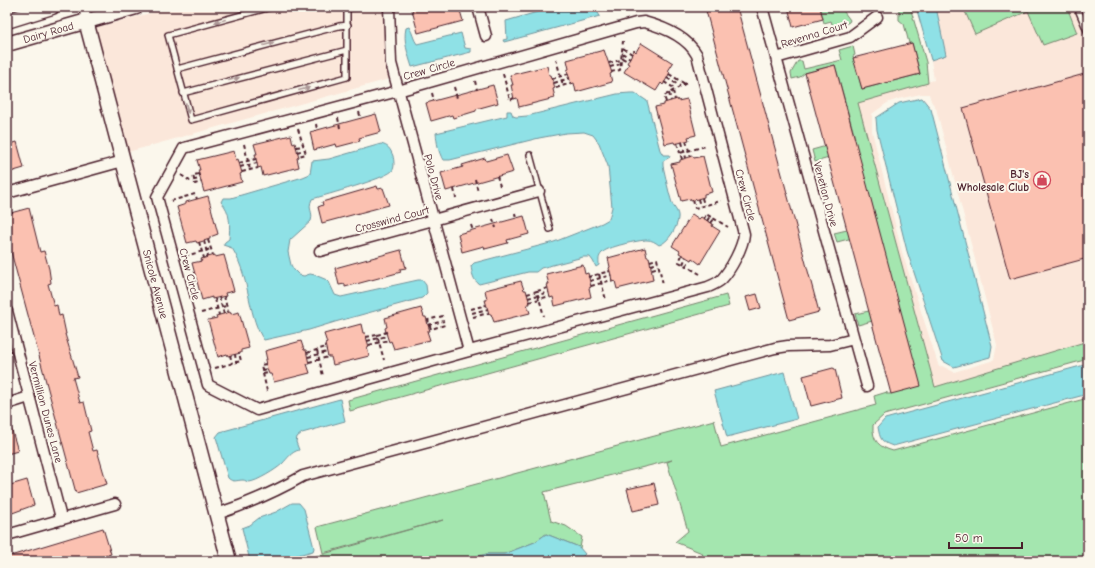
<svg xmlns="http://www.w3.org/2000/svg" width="1095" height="568" font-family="'Comic Neue',sans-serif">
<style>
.built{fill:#fbe7da;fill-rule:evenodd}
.green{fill:#a4e6af;stroke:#77826d}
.water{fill:#8fe1e6;stroke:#73939b}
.building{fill:#fbc1b1;stroke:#4a1f2b}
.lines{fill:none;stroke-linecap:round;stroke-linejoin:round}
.lane-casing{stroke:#4a1f2b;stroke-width:8}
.street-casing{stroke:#4a1f2b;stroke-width:13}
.secondary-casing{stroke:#4a1f2b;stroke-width:17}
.path{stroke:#4a1f2b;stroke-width:2;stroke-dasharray:4 3;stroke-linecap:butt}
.lane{stroke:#fbf7ec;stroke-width:5}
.street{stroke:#fbf7ec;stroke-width:10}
.secondary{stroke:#fbf7ec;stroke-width:14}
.oneway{fill:#ab9695}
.labels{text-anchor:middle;stroke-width:4;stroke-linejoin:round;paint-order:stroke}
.street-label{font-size:11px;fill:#4a1f2b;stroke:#fbf7ec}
.poi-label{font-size:11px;font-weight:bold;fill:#4a1f2b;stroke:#fbf7ec;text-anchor:end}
</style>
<rect width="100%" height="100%" fill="#fbf7ec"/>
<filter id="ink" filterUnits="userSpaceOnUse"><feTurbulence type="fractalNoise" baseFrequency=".025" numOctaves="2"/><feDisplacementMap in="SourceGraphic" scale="8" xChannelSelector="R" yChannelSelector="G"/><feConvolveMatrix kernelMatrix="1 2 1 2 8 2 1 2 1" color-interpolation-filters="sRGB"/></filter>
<g filter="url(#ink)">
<path class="built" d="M173,7H383L385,63L389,79L128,152L94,28Z
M936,7H963L975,34L1028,11L1077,33L1067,7H1088V341L935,388L857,102L934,80L931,60L946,54ZM921,94H929L931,101L936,108L997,345L994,359L991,361L954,372L942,366L939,367L902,252L872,131V114L887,103L898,99Z"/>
<path class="green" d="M820,7H842L844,12L850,20L849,22L834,30L831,21L824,23Z
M898,7H910L926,62L928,83L858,103L935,387L1088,341V359L884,415L873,425C872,441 879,447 893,451L1088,398V561H704L702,553L675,542L688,531L667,462L672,460L544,492L551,521L566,526L582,537L580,548L579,547L546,534L535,542L504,554H487L459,561H299L443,520L323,553L317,527L714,420L721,447L876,405L874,396L887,392V394H891L901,313L858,325L855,314L869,311L879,231L837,242L834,233L877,223L857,150L815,162L812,150L855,138L835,65L805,73L800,77L792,79L791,73L798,61H802L804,69L842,60L839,50L853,46L855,55L853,56L862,89L920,74L912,43H909L904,24L899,20V11Z
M963,7H1067L1077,33L1043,45L1028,11L975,34Z
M726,295L729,306L350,411L348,400Z"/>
<path class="water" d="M555,7H594L600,16L504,42L503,40L507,39L506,21Z
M916,7H936L946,55L931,60Z
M409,27C413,33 413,39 417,44L461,33L465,48L471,49V52L412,67C408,54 403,41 406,28Z
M630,93H635L647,101L660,150L663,155H669L670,157L663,161V166C666,178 668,191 672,203C674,208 679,212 678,218C678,226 668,243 659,245C655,242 652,240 647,240C639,240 606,247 602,253C598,257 599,260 599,265L596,267L593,261L590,257H583L541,268L536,272H528L479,284C473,280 472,273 471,266L474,263L554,242L602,223L609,219L612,207L608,166L599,143L593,135L584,132L566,133L539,138L450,160H443C438,151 437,143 436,133L507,116V111H511L513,116L516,117L527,116L617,94Z
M922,98L931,109L992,346L990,357L954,367L943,361L907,251L877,130L876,118L899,103Z
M381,144C388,146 390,148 393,156C394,160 395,168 392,171C384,179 326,195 312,199C307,210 314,211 311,221L290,240L288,252L291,265L294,270L299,275L304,276L310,274L315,275L327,280L329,282L335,295L341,297L418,280H422L426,285L427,293L422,298L335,322L309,330L264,340C256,329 253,315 250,302C246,284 242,264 232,248L223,245L225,242L229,239C230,227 231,211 221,202L223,198H231L303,177L310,174L312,161L329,159Z
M1088,364V394L893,446C881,442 880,439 878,427L885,419Z
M784,372L797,419L727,437L714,391Z
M340,399L345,421L302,433L297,437L296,442L299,450C291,452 288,458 282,464C277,469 256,482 249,482C247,482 245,480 243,480C237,480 233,483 228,478L216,437L220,432Z
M292,503H299L304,509L314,548L313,551L275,561H250L242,528L250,525L259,518L276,512Z
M546,534L579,547L585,554L578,561H459L487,554H504L535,542Z"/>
<path class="building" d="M422,7H459L463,21L418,33L412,10Z
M705,7H737L819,312L789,320Z
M788,7H820L823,19L793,27Z
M641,43L673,63L668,71L670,72L667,78L663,85L661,83L656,91L624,72L629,64L627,63L634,50L636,52Z
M912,43L920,74L862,89L853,58Z
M604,50L612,73L610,74L612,82L576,92L574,83L571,84L567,70L569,69L567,60Z
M835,65L921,386L891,394L805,73Z
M547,66L549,75H551L555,88L553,89L555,98L519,107L517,98L514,99L511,85H513L510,75Z
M1088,73V116H1086L1088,124V258L1010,279L963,108Z
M493,85L498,103L476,109V111L453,118L452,115L431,121L426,103Z
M677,99L678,101L687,99L696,135L688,137L689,140L675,144L674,142L665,144L655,107L664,105V103Z
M376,114L381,132L359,138L360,141L337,147L336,144L314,150L310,132Z
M291,135L293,144L295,143L299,157L297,158L299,167L263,176L261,167L258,168L255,154H257L254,144Z
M17,142L24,168L7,173V145Z
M234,151L236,160L238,159L242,173L240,174L242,182L204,192L198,170H200L197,160Z
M507,155L513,172L446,191L441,173L463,167L462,165L485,158L486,161Z
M693,156L694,158L703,156L712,192L704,194V197L691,201L690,199L681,201L671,164L680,162V160Z
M377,186L378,189L383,188L389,205L322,223L318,207L323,205L322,202Z
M208,196L218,234L210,237V239L197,243L196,241L187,243L177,207L186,204V202Z
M29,208L40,252L44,251L49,269L51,283L48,284L54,306L57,305L59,316L62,315L66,334H65L78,377L73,378L80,403L84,402L91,431L88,432L93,451L97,450L107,484L76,493L7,237H9L7,228V214Z
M692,214L699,219L701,217L713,224L712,226L720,231L700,264L692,258L691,260L686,257L679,253L680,251L672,246Z
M524,216L529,234L507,240L508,243L485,249L484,246L462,252L458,234Z
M645,248L647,257H649L650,261L653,280L617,289L615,281L612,282L611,275L609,268L610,267L608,258Z
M401,250L406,268L400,269L401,272L345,287V284L339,285L335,268Z
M215,255V257L224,255L234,291L225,293L226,296L212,299V297L202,300L192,263L202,261L201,259Z
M583,265L585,274L588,273L591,287L589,288L591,297L555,306L553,297L550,298L547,284H549L546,274Z
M521,281L524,290H526L530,304H527L530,313L494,322L491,314H489L485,300H487L485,290Z
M757,294L761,308L750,311L746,297Z
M421,308L424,317H426L428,325L430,331H427L430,340L394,349L391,341L389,342L387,336L385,328L387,327L385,318Z
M230,312L231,314L239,312L249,348L241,350V353L228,356L227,354L218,357L208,320L217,318L216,316Z
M361,324L363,333H365L369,347H367L369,356L333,365L331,357H328L325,344L327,343L324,334Z
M301,341L304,350H306L309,364H307L310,373L274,382L271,374H269L267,369L265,360H267L265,351Z
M833,368L835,369L842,398L811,406L803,376Z
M7,421H9L18,451L7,454Z
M27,480L34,505L7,515V486Z
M654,483L659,505L633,511L627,489Z
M103,528L111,554L88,561H7V557Z"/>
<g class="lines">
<g class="lane-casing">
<path id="lane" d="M271,7L168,35L191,120L347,77V7
M1077,7L1088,33
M348,8L358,7
M177,69L339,26L348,25
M183,93L347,50
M530,155L550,229"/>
</g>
<g class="street-casing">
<path id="street" d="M85,7L86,21
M389,7L391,63L469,351
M478,7L486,36
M762,7L867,386
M644,22C663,27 687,37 697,55L744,234C743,247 731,269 722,279C718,283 713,285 708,287L469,351L257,410L208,385L157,197L184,148L398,91L636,23Z
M776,58L850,37L877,17
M7,193L123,161
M320,251L539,191
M7,311L61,518
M7,404L29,397
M217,514C247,504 275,492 303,476L775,348L788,346L830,345L854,339
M7,535L115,504"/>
</g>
<g class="secondary-casing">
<g id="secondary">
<path d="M7,21L52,7"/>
<path id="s1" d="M86,21L229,561"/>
<path id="s2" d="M7,44L136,7"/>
</g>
</g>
<path class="path" d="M623,48L632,54
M622,53L630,58
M622,58L628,61
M556,59L563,85
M609,63L621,60
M610,67L621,64
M611,72L620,70L623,41
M503,74L510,100L514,98
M669,74L685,84
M667,78L680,86
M552,79L568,74
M475,81L477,90
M664,82L676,89
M554,83L570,78
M454,87L457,98
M556,88L571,83
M673,91L675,100
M432,93L434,101
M669,93L671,101
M666,102L664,96L688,82
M359,112L361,119
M338,118L340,128
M316,124L317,130
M298,129L306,154L299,156
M686,141L691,157
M682,142L686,158
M677,143L680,153
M244,144L250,170
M296,147L303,146
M297,152L304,150
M682,159L680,153L706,146
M239,163L256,159
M240,167L257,163
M242,172L258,168
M199,174L193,175L195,184L201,182
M181,175L190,181L200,179
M497,176L500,186
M475,179L478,192
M454,189L456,198
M702,198L704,205
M698,199L700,206
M693,200L695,208L721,201
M171,201L195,194L197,199
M515,213L516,219
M493,219L496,228
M704,219L706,214L728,227
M707,221L710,216
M711,223L714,219
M471,225L473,231
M208,240L213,255
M204,241L208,257
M199,242L204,258
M682,255L679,262L700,274
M185,256L211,249
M650,261L657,259L663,284
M683,264L686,257
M651,265L658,263
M686,266L690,260
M652,269L659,267
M599,274L606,300
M588,277L610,271
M590,281L611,275
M591,286L612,280
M537,291L548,288
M527,294L537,291L544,316
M224,296L228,312
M219,297L224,314
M528,298L549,292
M215,299L219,315
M529,302L550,296
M471,309L486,305
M201,313L226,306
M472,313L488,309
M443,316L428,320L431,329L445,325
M473,317L489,313
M428,325L444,321
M377,335L387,332
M366,337L377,335L384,360
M367,341L387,336
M369,345L389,340
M317,350L323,376
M307,353L326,347
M235,354L236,362
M230,355L232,363
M308,357L327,352
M309,362L328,357
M266,364L261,365L267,391
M215,368L241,361L239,353
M262,370L267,369
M263,374L268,373"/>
<use href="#lane" class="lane"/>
<use href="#street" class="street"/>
<use href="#secondary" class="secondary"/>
</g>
<defs><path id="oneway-solid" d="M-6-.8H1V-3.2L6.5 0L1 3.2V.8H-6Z"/></defs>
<g class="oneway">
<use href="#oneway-solid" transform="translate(220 21) rotate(165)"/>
<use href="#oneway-solid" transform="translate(269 44) rotate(-15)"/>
<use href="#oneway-solid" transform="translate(234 79) rotate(-15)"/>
<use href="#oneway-solid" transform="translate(304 89) rotate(-15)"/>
<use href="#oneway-solid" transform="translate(187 108) rotate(75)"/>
</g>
</g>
<defs>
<g id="shop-ring" transform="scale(0.9)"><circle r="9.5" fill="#fbf7ec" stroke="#d1495b" stroke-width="1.5"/><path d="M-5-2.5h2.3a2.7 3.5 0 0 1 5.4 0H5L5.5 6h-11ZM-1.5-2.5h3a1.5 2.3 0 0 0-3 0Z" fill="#d1495b"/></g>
</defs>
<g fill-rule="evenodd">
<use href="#shop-ring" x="1042" y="180"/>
</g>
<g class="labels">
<g class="street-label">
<text dy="4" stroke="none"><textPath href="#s2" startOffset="43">Dairy Road</textPath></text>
<text transform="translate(814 34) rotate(-17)" y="4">Revenna Court</text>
<text transform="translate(429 69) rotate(-16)" y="4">Crew Circle</text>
<text transform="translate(434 177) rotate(75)" y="4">Polo Drive</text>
<text transform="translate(826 194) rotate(75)" y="4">Venetian Drive</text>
<text transform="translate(746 195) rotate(75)" y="4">Crew Circle</text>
<text transform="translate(392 219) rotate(-15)" y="4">Crosswind Court</text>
<text transform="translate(190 274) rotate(75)" y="4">Crew Circle</text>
<text dy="4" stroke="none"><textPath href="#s1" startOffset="272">Snicole Avenue</textPath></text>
<text transform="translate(46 412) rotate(75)" y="4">Vermillion Dunes Lane</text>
</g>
<g class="poi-label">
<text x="1029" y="178">BJ's<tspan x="1029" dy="13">Wholesale Club</tspan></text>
</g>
</g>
<rect width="1095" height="568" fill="none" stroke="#fbf7ec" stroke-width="24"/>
<rect x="12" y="12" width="1071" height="544" fill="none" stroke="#4a1f2b" stroke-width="1.5" filter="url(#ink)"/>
<path d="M949 542v6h73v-6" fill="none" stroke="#4a1f2b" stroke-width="2"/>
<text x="955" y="542" font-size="12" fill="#4a1f2b" stroke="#fbf7ec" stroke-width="3" paint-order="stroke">50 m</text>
</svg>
